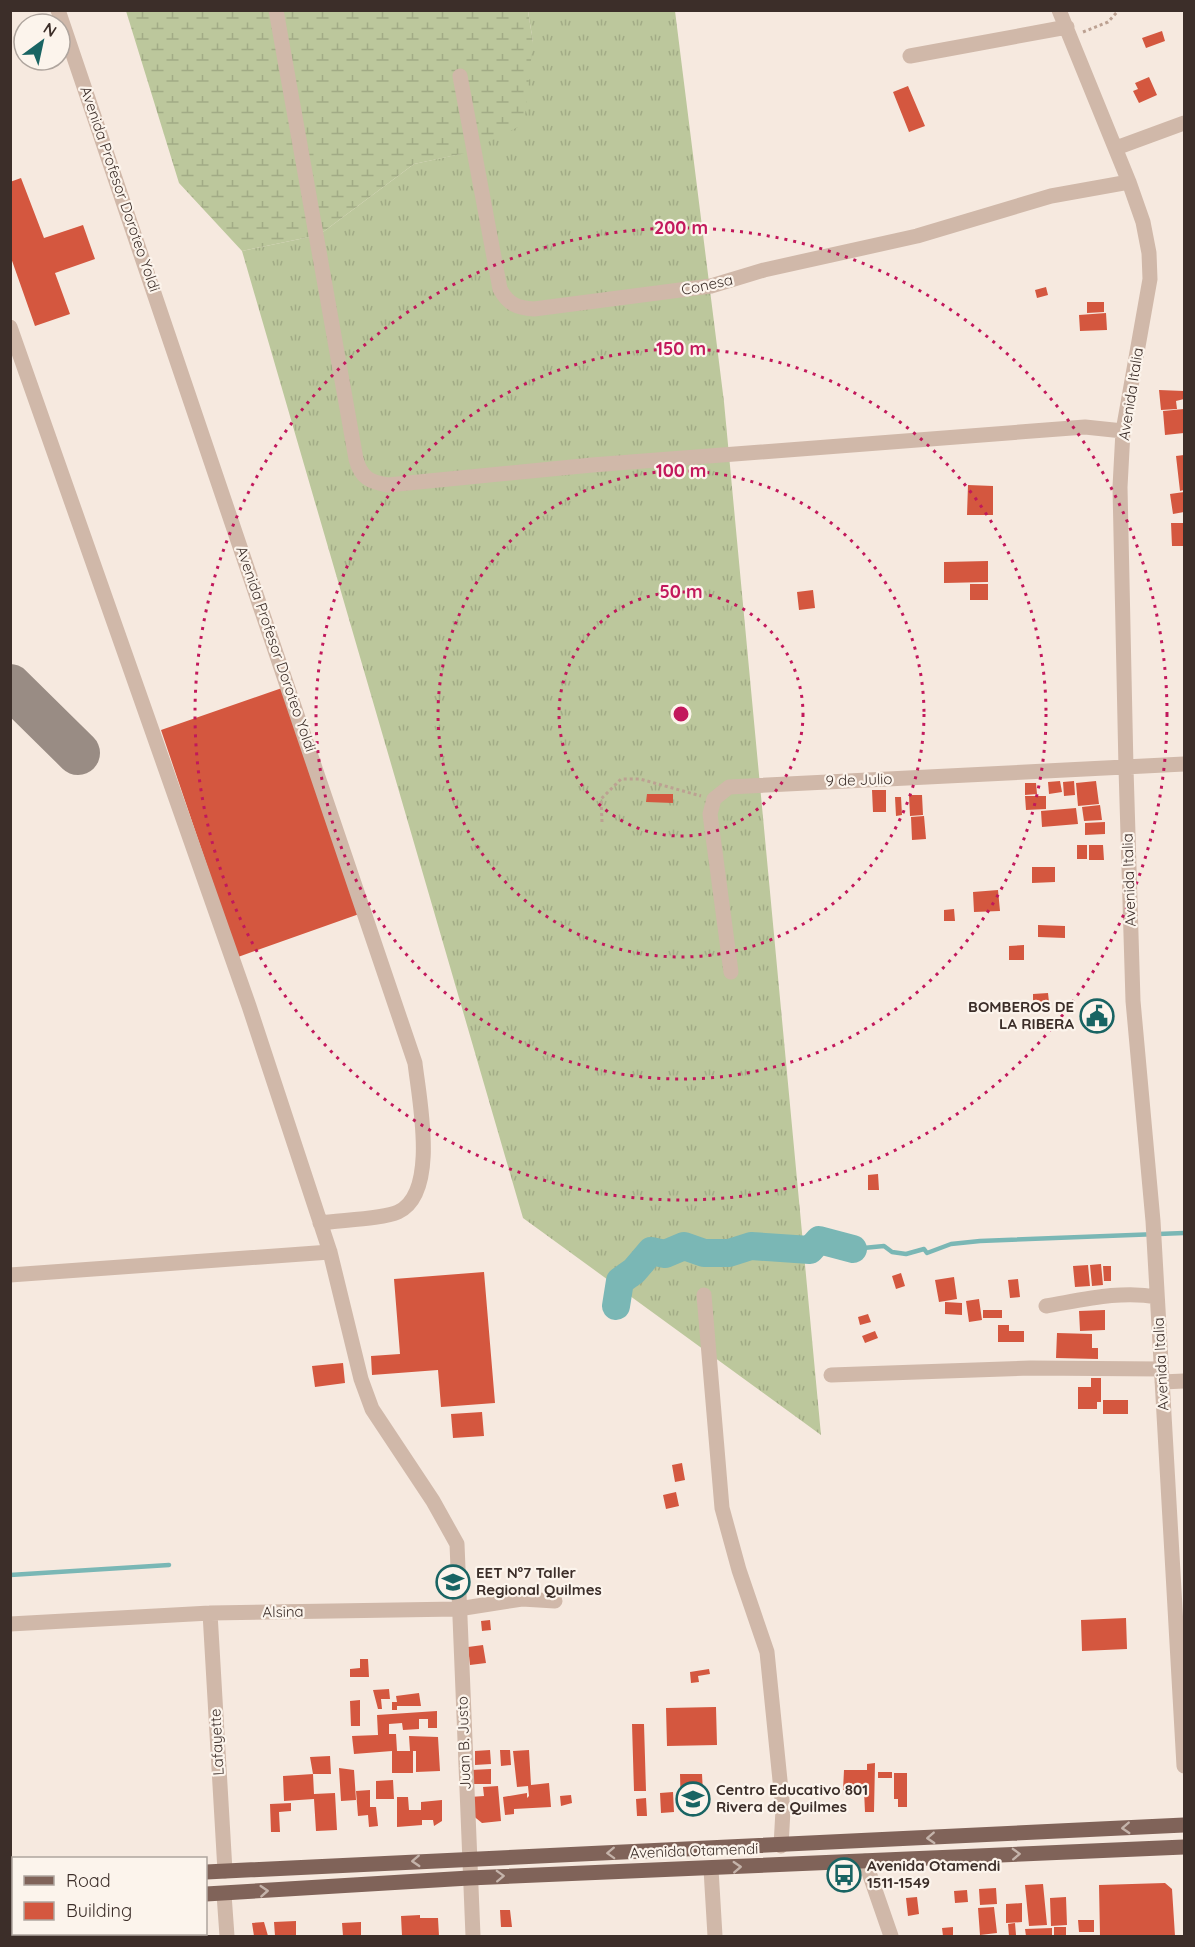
<svg xmlns="http://www.w3.org/2000/svg" width="1195" height="1947" font-family="Quicksand,sans-serif">
<style>
.grass{fill:url(#grass-tufts)}
.wetland{fill:url(#wetland-marsh)}
.lines{fill:none;stroke-linecap:round;stroke-linejoin:round}
.stream{stroke:#7ab7b5;stroke-width:4.5}
.river{stroke:#7ab7b5;stroke-width:28}
.taxiway{stroke:#998c84;stroke-width:44}
.building{fill:#d4573f}
.path{stroke:#bca192;stroke-width:3;stroke-dasharray:3 3;stroke-linecap:butt}
.minor{stroke:#d0b8a9;stroke-width:15}
.major{stroke:#806359;stroke-width:15}
.oneway{stroke:#c4b3aa}
.ring{fill:none;stroke:#c2185b;stroke-width:3;stroke-dasharray:3 6}
.labels{text-anchor:middle;stroke-width:4.5;stroke-linejoin:round;paint-order:stroke}
.street-label{font-size:15px;fill:#3c2e29;stroke:#fcf4ec}
.poi-label{font-size:15px;font-weight:bold;fill:#3c2e29;stroke:#fcf4ec;text-anchor:start}
.centre{fill:#c2185b;stroke:#fcf4ec;stroke-width:3}
.ring-label{font-size:18px;text-anchor:middle;font-weight:bold;fill:#c2185b;stroke:#fcf4ec;stroke-width:4.5;stroke-linejoin:round;paint-order:stroke}
</style>
<defs>
<pattern id="grass-tufts" width="24" height="20" patternUnits="userSpaceOnUse" patternTransform="scale(1.5)"><rect width="24" height="20" fill="#bcc79c"/><path d="M3 7l-1-3M5 7V3M7 7l1-3M15 17l-1-3M17 17v-4M19 17l1-3" fill="none" stroke="#a2ab86"/></pattern>
<pattern id="wetland-marsh" width="20" height="14" patternUnits="userSpaceOnUse" patternTransform="scale(1.5)"><rect width="20" height="14" fill="#bcc79c"/><path d="M1 5h8M5 5V1M11 12h8M15 12V8" fill="none" stroke="#a2ab86"/></pattern>
</defs>
<rect width="100%" height="100%" fill="#f6e9df"/>
<path class="grass" d="M528,11H675L724,402L821,1435L523,1218L242,251L319,235L414,164L460,154L533,42Z"/>
<path class="wetland" d="M126,11H528L533,42L524,124L466,153L414,164L319,235L242,251L179,183Z"/>
<g class="lines">
<path class="stream" d="M853,1249L884,1246L892,1252L906,1254L924,1249L927,1253L951,1244L980,1241L1184,1233
M10,1575L169,1565"/>
<path class="river" d="M616,1306L620,1281L634,1271L651,1251L665,1254L684,1246L704,1253H729L751,1246L810,1250L819,1240L853,1249"/>
<path class="taxiway" d="M10,686L78,753"/>
</g>
<path class="building" d="M1162,31L1165,41L1146,48L1142,38Z
M1149,77L1157,95L1139,103L1133,91L1138,89L1135,83Z
M908,86L925,126L909,132L893,92Z
M21,178L44,238L83,225L95,259L55,273L70,314L35,326L10,255V182Z
M1046,287L1048,295L1037,298L1035,290Z
M1087,302H1104V312L1087,313Z
M1106,313L1107,330L1080,331L1079,315Z
M1159,390L1184,391V399L1176,401L1177,409L1161,410Z
M1184,409V433L1165,435L1163,411Z
M1184,455V490L1180,491L1176,456Z
M968,485L993,486V515H967Z
M1184,492V512L1173,514L1170,494Z
M1171,523H1184V546H1172Z
M988,561V582L944,583V562Z
M970,584H988V600H970Z
M813,590L815,608L799,610L797,592Z
M282,688L362,913L238,957L161,730Z
M1060,781L1062,792L1049,794L1048,782Z
M1074,781L1075,795L1064,796L1063,782Z
M1096,781L1099,804L1078,806L1076,783Z
M1025,783H1036L1037,794L1025,795Z
M872,790H886V812H873Z
M647,794H673V803L646,802Z
M909,795H922L923,815L910,816Z
M1025,796H1046V809L1026,810Z
M895,797H901L902,815L896,816Z
M1100,805L1102,820L1084,821L1082,807Z
M1076,808L1078,824L1042,827L1041,811Z
M924,816L926,839L912,840L911,817Z
M1105,822V834L1085,835V823Z
M1077,845H1087V859H1077Z
M1089,845H1103L1104,860H1089Z
M1032,867H1055V882L1032,883Z
M998,890L1000,911L974,912L973,892Z
M954,909L955,921H944V910Z
M1038,925L1065,926V938L1038,937Z
M1024,945V960H1009V946Z
M1048,993L1049,1002L1033,1003V994Z
M878,1174L879,1190H868V1175Z
M1101,1264L1103,1285L1092,1286L1090,1265Z
M1088,1265L1090,1286L1075,1287L1073,1266Z
M1103,1266H1111V1281H1104Z
M484,1272L495,1403L441,1407L438,1370L372,1375L371,1356L400,1354L394,1279Z
M901,1273L905,1286L896,1289L892,1276Z
M954,1277L957,1299L939,1302L935,1280Z
M1018,1279L1020,1297L1010,1298L1008,1280Z
M979,1299L982,1320L969,1322L966,1301Z
M945,1302L962,1303V1315L945,1314Z
M983,1310H1002V1318H983Z
M1105,1310V1330L1080,1331L1079,1311Z
M868,1314L871,1322L860,1325L858,1317Z
M998,1325H1009V1331H1024V1342H998Z
M875,1331L878,1338L865,1343L862,1336Z
M1057,1333L1092,1334V1348H1098V1359L1056,1358Z
M343,1363L345,1383L315,1387L312,1366Z
M1091,1378H1101V1402H1097V1409H1078V1387H1091Z
M1103,1400H1128V1414H1103Z
M482,1412L484,1436L453,1438L451,1414Z
M682,1463L685,1480L675,1482L672,1465Z
M676,1492L679,1506L666,1509L663,1495Z
M1126,1618L1127,1649L1082,1651L1081,1620Z
M490,1620L491,1630L482,1631L481,1621Z
M483,1645L486,1663L470,1665L468,1647Z
M360,1659H368L369,1677H350V1669L360,1668Z
M709,1669L710,1674L698,1676L699,1682L691,1683L690,1672Z
M389,1689L390,1699H381L382,1709H378L373,1690Z
M419,1693L421,1706H397V1710H392V1702H397L396,1696Z
M360,1700V1726H351L350,1701Z
M716,1707L717,1745L667,1746L666,1708Z
M437,1711V1728H428V1719H419V1729L403,1730L402,1723L389,1724V1734H396L397,1751H410L409,1736L438,1737L440,1771L416,1772V1751H413V1773H392V1751L354,1754L352,1736L378,1735L377,1715Z
M632,1724H644L646,1791H634Z
M490,1750L491,1764L475,1765V1751Z
M500,1750H510L511,1765L501,1766Z
M529,1750L531,1785L549,1783L551,1807L514,1809V1814L505,1815L503,1797L527,1793V1798L529,1796L528,1786L517,1787L513,1751Z
M330,1756L331,1774H313L310,1757Z
M875,1763L874,1812H865L864,1790H843L844,1770H867V1764Z
M339,1768L354,1770L356,1800L341,1801Z
M491,1769V1784H472L471,1770Z
M878,1772H892V1778H878Z
M894,1773H907V1807H898V1799H894Z
M313,1774L314,1794L335,1793L337,1830L316,1831L314,1799L284,1801L283,1776Z
M680,1774H702L704,1811L681,1812Z
M393,1780L394,1799H376V1781Z
M498,1786L501,1821L482,1823L471,1814L470,1797L484,1796L483,1787Z
M370,1790V1807H376L378,1826L369,1827L368,1815L358,1816L356,1791Z
M673,1792L674,1812L661,1813L660,1793Z
M571,1795L572,1803L561,1806L560,1796Z
M397,1797H408L409,1810H421V1802L442,1800V1821L434,1826L433,1820H422V1825L397,1827Z
M646,1798L647,1816H637L636,1799Z
M291,1803V1811L279,1812L280,1832H271L270,1804Z
M1165,1883L1172,1889L1175,1936H1100L1099,1885Z
M1043,1884L1047,1925L1029,1926L1025,1885Z
M996,1888L997,1904L980,1905L979,1889Z
M967,1890L968,1902L955,1903L954,1891Z
M917,1897L919,1914L908,1916L906,1898Z
M1066,1897L1067,1925L1051,1926L1050,1898Z
M1022,1903V1922L1006,1923V1904Z
M994,1907L997,1933L980,1935L978,1908Z
M500,1910H510L512,1927H501Z
M420,1915V1918H438L439,1936H402L401,1916Z
M1078,1920H1094V1932H1079Z
M296,1921V1936H275L274,1922Z
M264,1922L268,1936H254L252,1923Z
M361,1922V1936H343L342,1923Z
M1015,1923L1016,1935L1009,1936L1008,1924Z
M953,1927V1936H943L942,1928Z
M1054,1927H1066V1936H1054Z
M1052,1928V1936H1026L1025,1929Z"/>
<g class="lines">
<path class="path" d="M1083,32L1108,22L1119,10
M602,822L601,799L621,779H640L701,796"/>
<path class="minor" d="M58,10L415,1063C419,1099 439,1193 398,1212C383,1219 339,1220 320,1223
M276,10L356,459C361,478 370,482 388,485L592,465L1085,427L1123,431
M1059,10L1129,182L1143,222L1149,253L1150,279L1123,431L1120,487L1126,768L1133,1001L1153,1221L1184,1766
M910,56L1067,27
M460,76L500,289C508,304 517,308 534,309L711,286L764,270L917,236L1051,196L1129,182
M1116,148L1184,123
M10,327L249,1006L330,1252L361,1379L372,1409L433,1501L457,1544L473,1936
M731,972L710,814L714,799L729,787L1184,764
M10,1275L330,1252
M704,1295L722,1508L739,1570L767,1652L783,1810L781,1846
M1046,1306C1082,1300 1121,1290 1157,1297
M831,1375L1030,1368L1161,1369
M1162,1382L1184,1381
M210,1613L225,1871
M10,1624L210,1613L458,1609L522,1599L555,1601
M865,1861L891,1936
M711,1869L715,1936
M224,1894L227,1936"/>
<path class="major" d="M206,1872L1184,1825
M10,1881H14
M206,1894L469,1878L1184,1847
M10,1903H14"/>
</g>
<defs><path id="oneway-chevron" d="M-2-3.5L2.5 0L-2 3.5" fill="none" stroke-width="1.6" stroke-linecap="round" stroke-linejoin="round" transform="scale(1.5)"/></defs>
<g class="oneway">
<use href="#oneway-chevron" transform="translate(1126 1828) rotate(177)"/>
<use href="#oneway-chevron" transform="translate(931 1838) rotate(177)"/>
<use href="#oneway-chevron" transform="translate(611 1853) rotate(178)"/>
<use href="#oneway-chevron" transform="translate(1016 1854) rotate(-2)"/>
<use href="#oneway-chevron" transform="translate(416 1861) rotate(177)"/>
<use href="#oneway-chevron" transform="translate(737 1867) rotate(-3)"/>
<use href="#oneway-chevron" transform="translate(500 1876) rotate(-2)"/>
<use href="#oneway-chevron" transform="translate(264 1891) rotate(-4)"/>
</g>
<g class="ring">
<circle cx="681" cy="714" r="122"/>
<circle cx="681" cy="714" r="243"/>
<circle cx="681" cy="714" r="365"/>
<circle cx="681" cy="714" r="486"/>
</g>
<defs>
<g id="civic-ring" transform="scale(1.725)"><circle r="9.5" fill="#fcf4ec" stroke="#196463" stroke-width="1.5"/><path d="M-.6-6.5H3V-4.5H.6V-3L4-1V1h2V6H-6V1h2V-1L-.6-3ZM-1.2 2.5V6h2.4V2.5Z" fill="#196463"/></g>
<g id="school-ring" transform="scale(1.725)"><circle r="9.5" fill="#fcf4ec" stroke="#196463" stroke-width="1.5"/><path d="M0-5L7-2L0 1L-7-2ZM-4 1L0 2.5L4 1V4Q0 6-4 4Z" fill="#196463"/></g>
<g id="bus-ring" transform="scale(1.725)"><circle r="9.5" fill="#fcf4ec" stroke="#196463" stroke-width="1.5"/><path d="M-5-6H5V4H4V6H2V4H-2V6H-4V4H-5ZM-3.5-4V0h7V-4ZM-3.5 1.2v1.5H-2V1.2ZM2 1.2v1.5H3.5V1.2Z" fill="#196463"/></g>
</defs>
<g fill-rule="evenodd">
<use href="#civic-ring" x="1097" y="1016"/>
<use href="#school-ring" x="453" y="1582"/>
<use href="#school-ring" x="693" y="1799"/>
<use href="#bus-ring" x="844" y="1875"/>
</g>
<g class="labels">
<g class="street-label">
<text transform="translate(120 189) rotate(71)" y="5">Avenida Profesor Doroteo Yoldi</text>
<text transform="translate(707 285) rotate(-12)" y="5">Conesa</text>
<text transform="translate(1131 394) rotate(-81)" y="5">Avenida Italia</text>
<text transform="translate(276 649) rotate(71)" y="5">Avenida Profesor Doroteo Yoldi</text>
<text transform="translate(859 780) rotate(-2)" y="5">9 de Julio</text>
<text transform="translate(1129 880) rotate(-92)" y="5">Avenida Italia</text>
<text transform="translate(1161 1364) rotate(-93)" y="5">Avenida Italia</text>
<text transform="translate(283 1612) rotate(-1)" y="5">Alsina</text>
<text transform="translate(217 1742) rotate(-93)" y="5">Lafayette</text>
<text transform="translate(464 1743) rotate(-92)" y="5">Juan B. Justo</text>
<text transform="translate(694 1851) rotate(-2)" y="5">Avenida Otamendi</text>
</g>
<g class="poi-label">
<text x="1074" y="1012" text-anchor="end">BOMBEROS DE<tspan x="1074" dy="17">LA RIBERA</tspan></text>
<text x="476" y="1578">EET Nº7 Taller<tspan x="476" dy="17">Regional Quilmes</tspan></text>
<text x="716" y="1795">Centro Educativo 801<tspan x="716" dy="17">Rivera de Quilmes</tspan></text>
<text x="867" y="1871">Avenida Otamendi<tspan x="867" dy="17">1511-1549</tspan></text>
</g>
</g>
<circle cx="681" cy="714" r="9" class="centre"/>
<g class="ring-label">
<text x="681" y="234">200 m</text>
<text x="681" y="355">150 m</text>
<text x="681" y="477">100 m</text>
<text x="681" y="598">50 m</text>
</g>
<rect width="1195" height="1947" fill="none" stroke="#3c2e29" stroke-width="24"/>
<rect x="12" y="1857" width="195" height="78" fill="#fcf4ec" stroke="#afa59e" stroke-width="1.5"/>
<rect x="24" y="1876" width="30" height="9" fill="#806359" stroke="#afa59e" stroke-width="1.5"/>
<text x="66" y="1887" font-size="18" fill="#3c2e29">Road</text>
<rect x="24" y="1902" width="30" height="18" fill="#d4573f" stroke="#afa59e" stroke-width="1.5"/>
<text x="66" y="1917" font-size="18" fill="#3c2e29">Building</text>
<g transform="translate(42 42) rotate(33)"><circle r="28" fill="#fcf4ec" stroke="#afa59e" stroke-width="1.5"/>
<path d="M0-4.5L10 22L0 15L-10 22Z" fill="#196463"/>
<text y="-9" font-size="16" font-weight="bold" text-anchor="middle" fill="#3c2e29">N</text>
</g>
</svg>
